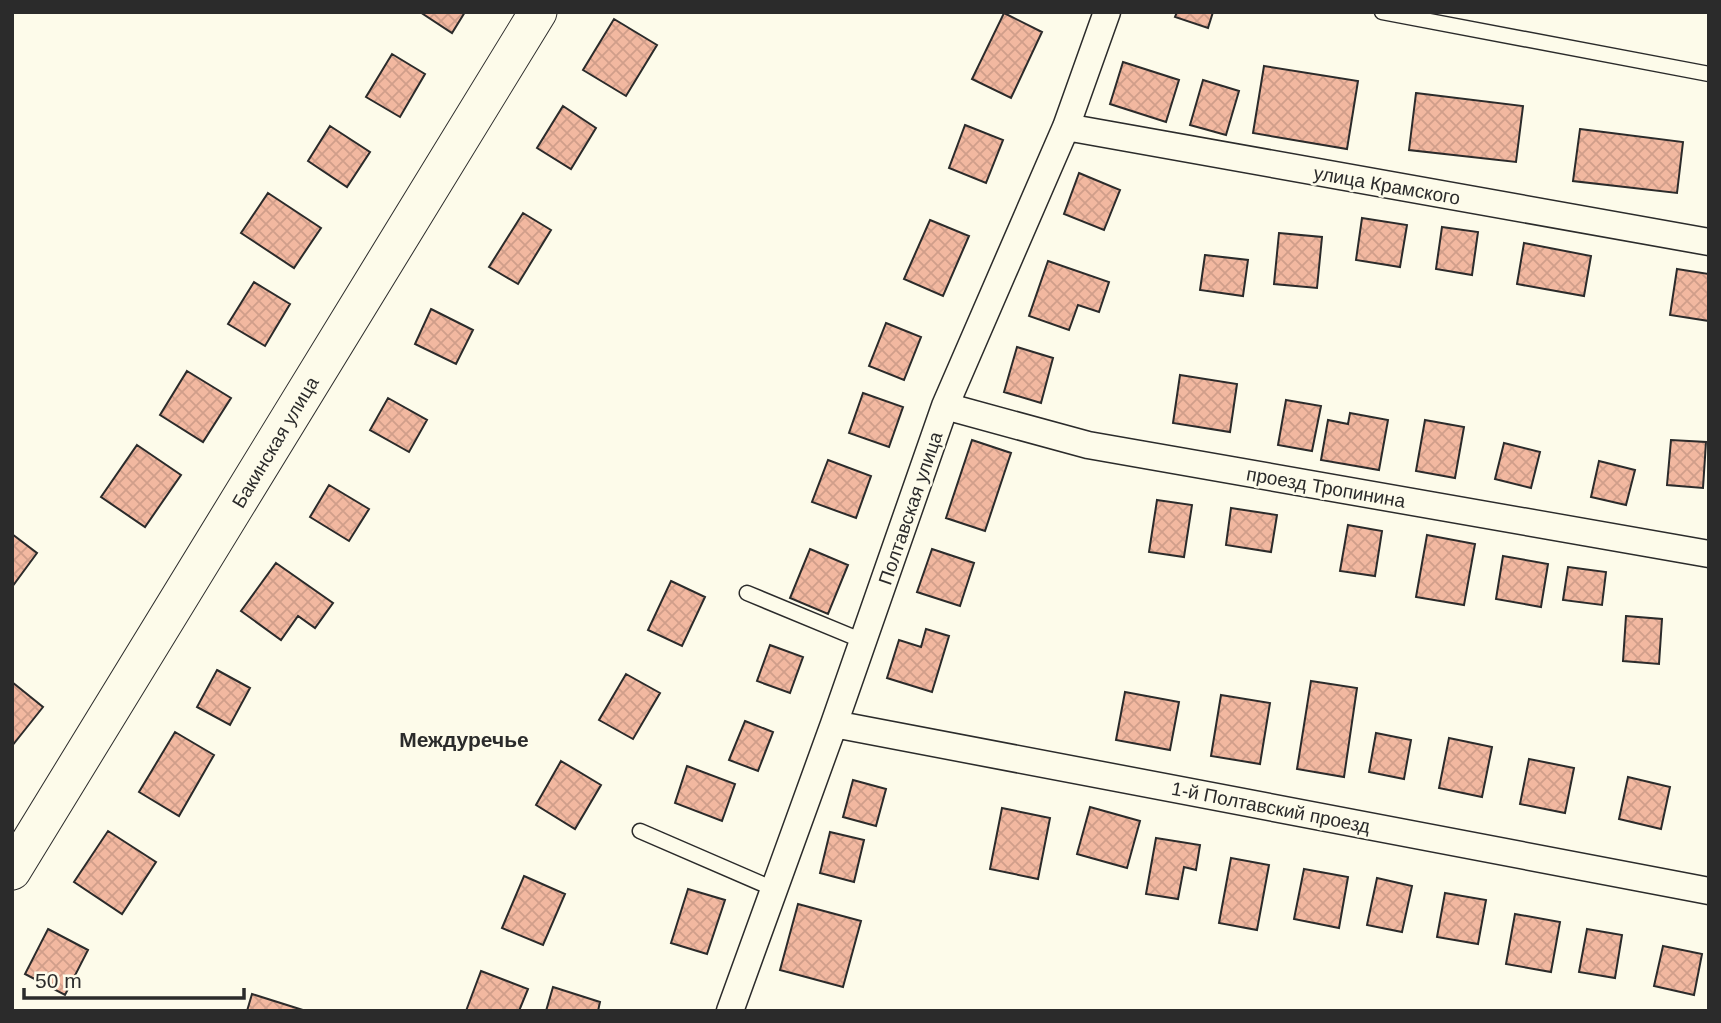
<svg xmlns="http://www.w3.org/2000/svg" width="1721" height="1023" font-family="Arial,sans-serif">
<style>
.building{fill:url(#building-cross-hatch);stroke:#2b2b2b;stroke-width:2}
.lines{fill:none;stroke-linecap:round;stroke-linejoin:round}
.lane-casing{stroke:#2b2b2b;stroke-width:17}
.street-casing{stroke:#2b2b2b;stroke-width:29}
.secondary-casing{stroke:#2b2b2b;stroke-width:39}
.lane{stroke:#fdfbea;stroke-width:14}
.street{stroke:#fdfbea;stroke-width:26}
.secondary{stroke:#fdfbea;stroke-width:37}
.labels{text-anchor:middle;stroke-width:5;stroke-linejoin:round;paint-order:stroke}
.street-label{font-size:19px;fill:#2b2b2b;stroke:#fdfbea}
.neighbourhood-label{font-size:21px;font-weight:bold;fill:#2b2b2b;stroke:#fdfbea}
</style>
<defs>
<pattern id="building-cross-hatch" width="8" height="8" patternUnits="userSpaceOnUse" patternTransform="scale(1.75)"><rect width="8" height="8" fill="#f2b8a0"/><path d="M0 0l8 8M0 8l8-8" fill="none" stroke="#d09e8a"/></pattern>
</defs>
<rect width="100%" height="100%" fill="#fdfbea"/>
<path class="building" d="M420,12H465L452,33Z
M1177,12H1213L1208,28L1175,17Z
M1004,13L1042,32L1011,98L972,79Z
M614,19L657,45L626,96L583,70Z
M392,54L425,74L400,117L366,97Z
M1123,62L1179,80L1166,122L1110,104Z
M1264,66L1358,81L1347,149L1253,133Z
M1203,80L1239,91L1226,135L1190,125Z
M1416,93L1523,106L1516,162L1409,150Z
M563,106L596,128L571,169L537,148Z
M965,125L1003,140L986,183L949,168Z
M330,126L370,152L347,187L308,161Z
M1580,129L1683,142L1677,193L1573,181Z
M1079,173L1120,190L1104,230L1064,214Z
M268,193L321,228L294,268L241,233Z
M523,213L551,230L518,284L489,267Z
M1362,218L1407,225L1400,267L1356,260Z
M930,220L969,236L943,296L904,279Z
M1442,227L1478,232L1472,275L1436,269Z
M1279,233L1322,237L1317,288L1274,284Z
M1524,243L1591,256L1584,296L1517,284Z
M1205,255L1248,260L1243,296L1200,290Z
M1048,261L1109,282L1099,312L1078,305L1069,330L1029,316Z
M1677,269L1709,274V321L1670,315Z
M254,282L290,304L265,346L228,324Z
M431,309L473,330L456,364L415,344Z
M886,323L921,337L904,380L869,366Z
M1017,347L1053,358L1041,403L1004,392Z
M187,371L231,398L203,442L160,415Z
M1180,375L1237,384L1230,432L1173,423Z
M863,393L903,407L889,447L849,433Z
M388,398L427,420L409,452L370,430Z
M1286,400L1321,406L1312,451L1278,445Z
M1350,413L1388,420L1379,470L1321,460L1328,420L1348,424Z
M1425,420L1464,427L1455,478L1416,471Z
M972,440L1011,453L985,531L946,518Z
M1671,440L1706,442L1703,488L1667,485Z
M1504,443L1540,452L1531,488L1495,479Z
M137,445L181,475L145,527L101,497Z
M828,460L871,476L856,518L812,502Z
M1599,461L1635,470L1626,505L1591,497Z
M329,485L369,509L349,541L310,517Z
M1157,500L1192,505L1184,557L1149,552Z
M1231,508L1277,515L1271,552L1226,545Z
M1348,525L1382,531L1375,576L1340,571Z
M12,534L37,553L12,587Z
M1427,535L1475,544L1464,605L1416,597Z
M810,549L848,565L828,614L790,598Z
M932,549L974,563L960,606L917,592Z
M1503,556L1548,564L1541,607L1496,599Z
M276,563L333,603L315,628L298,616L281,640L241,611Z
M1568,567L1606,572L1602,605L1563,600Z
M671,581L705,597L682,646L648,630Z
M1626,616L1662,619L1659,664L1623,661Z
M926,629L949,636L932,692L887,678L899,640L921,647Z
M770,645L803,657L790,693L757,681Z
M217,670L250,688L230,725L197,707Z
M626,674L660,693L633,739L599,720Z
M1311,681L1357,688L1344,777L1297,769Z
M12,682L43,707L12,746Z
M1125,692L1179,702L1170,750L1116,740Z
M1221,695L1270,703L1260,764L1211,756Z
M745,721L773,732L758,771L729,760Z
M175,732L214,755L179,816L139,792Z
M1376,733L1411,740L1404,779L1369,772Z
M1449,738L1492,747L1482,797L1439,788Z
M1529,759L1574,768L1565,813L1520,804Z
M561,761L601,785L575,829L536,805Z
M687,766L735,784L722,821L675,803Z
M1628,777L1670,787L1661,829L1619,819Z
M853,780L886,789L876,826L843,817Z
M1090,807L1140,821L1127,868L1077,854Z
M1002,808L1050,818L1038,879L990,869Z
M108,831L156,862L122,914L74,882Z
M830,832L864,840L854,882L820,873Z
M1156,838L1200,845L1196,870L1184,867L1178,899L1146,894Z
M1231,858L1269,865L1257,930L1219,923Z
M1304,869L1348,877L1339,928L1294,919Z
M524,876L565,894L543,945L502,928Z
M1377,878L1412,886L1402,932L1367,925Z
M688,889L725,900L707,954L671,943Z
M1445,893L1486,900L1478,944L1437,937Z
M798,904L861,921L843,987L780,970Z
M1515,914L1560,922L1551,972L1506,964Z
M48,929L88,950L65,995L25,974Z
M1587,929L1622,935L1615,978L1579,972Z
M1663,946L1702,954L1694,995L1654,986Z
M481,971L528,989L519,1011H466Z
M553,987L600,1002L598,1011H546Z
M252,994L306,1011H247Z"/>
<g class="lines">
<g class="lane-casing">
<path id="lane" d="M1382,12L1709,74
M747,593L863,641
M640,831L774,889"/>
</g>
<g class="street-casing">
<path id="street" d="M1066,127L1709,242
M945,406L1088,445L1709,554
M834,724L1709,891
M730,1011L834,724L945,406L1066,127L1107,12"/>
</g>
<g class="secondary-casing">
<path id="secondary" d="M12,871L538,12"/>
</g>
<use href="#lane" class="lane"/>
<use href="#street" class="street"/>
<use href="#secondary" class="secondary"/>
</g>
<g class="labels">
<g class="street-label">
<text transform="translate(1387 185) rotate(10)" y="7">улица Крамского</text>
<text transform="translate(275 442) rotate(-59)" y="7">Бакинская улица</text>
<text transform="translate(1326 487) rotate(10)" y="7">проезд Тропинина</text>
<text transform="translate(910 508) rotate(-71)" y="7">Полтавская улица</text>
<text transform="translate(1271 807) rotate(11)" y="7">1-й Полтавский проезд</text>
</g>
<g class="neighbourhood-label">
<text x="464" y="747">Междуречье</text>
</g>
</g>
<rect width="1721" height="1023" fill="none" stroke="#2b2b2b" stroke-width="28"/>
<path d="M24 988v10h220v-10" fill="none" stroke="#2b2b2b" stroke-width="3.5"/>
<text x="35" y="988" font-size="21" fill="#2b2b2b" stroke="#fdfbea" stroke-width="5" paint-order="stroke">50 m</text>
</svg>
